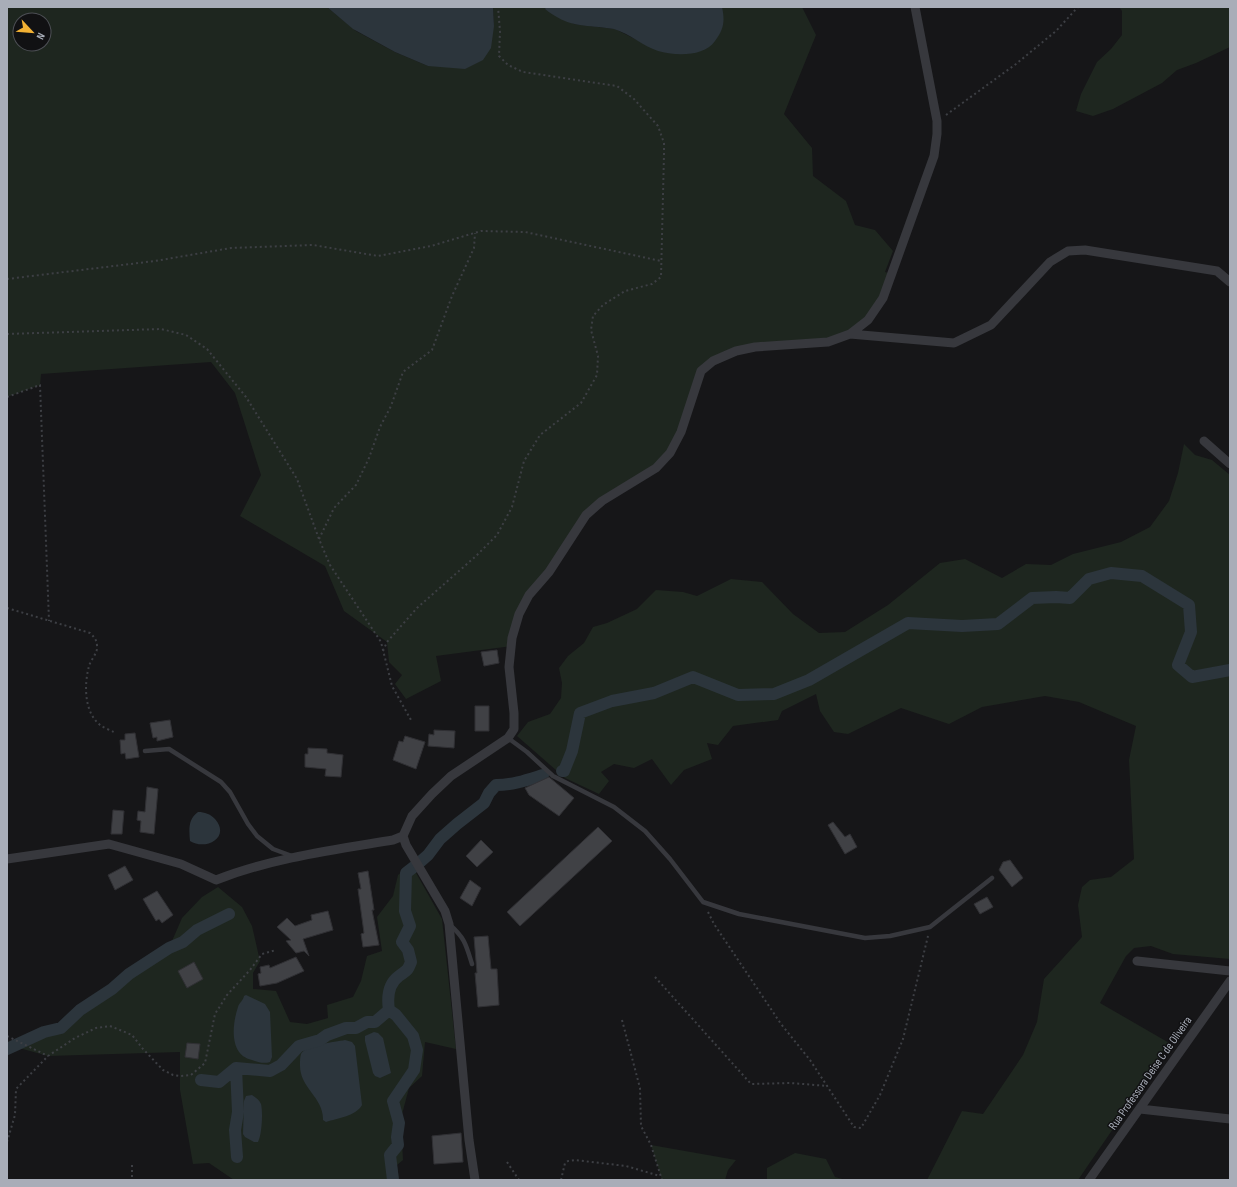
<svg xmlns="http://www.w3.org/2000/svg" width="1237" height="1187" font-family="'Sofia Sans Condensed',sans-serif">
<style>
.green{fill:#1e261f;fill-rule:evenodd}
.water{fill:#2c353c}
.lines{fill:none;stroke-linecap:round;stroke-linejoin:round}
.canal{stroke:#2c353c;stroke-width:12}
.building{fill:#404145;stroke:#303034}
.path{stroke:#3d3f44;stroke-width:2;stroke-dasharray:2 3;stroke-linecap:butt}
.service{stroke:#37383d;stroke-width:4.5}
.minor{stroke:#37383d;stroke-width:9}
.labels{text-anchor:middle;stroke-width:3;stroke-linejoin:round;paint-order:stroke}
.street-label{font-size:12px;fill:#a8adb8;stroke:#111113}
</style>
<rect width="100%" height="100%" fill="#161618"/>
<path class="green" d="M7,7H327L356,31L395,52L428,66L494,26L493,7H546L545,9L574,24L615,29L659,51L722,7H802L816,35L784,114L812,148L813,176L846,201L855,225L875,230L893,251L885,272L892,274L868,320L828,342L755,347L701,371L670,453L602,501L529,595L511,646L436,656L441,681L406,699L395,684L402,675L389,662L387,642L344,611L325,566L240,516L261,475L235,393L211,362L41,374L40,385L7,397ZM20,20H44V44H20Z
M1119,7H1230V47L1196,63L1177,70L1162,83L1113,109L1093,116L1076,111L1081,94L1097,62L1111,49L1122,35V11Z
M1184,444L1195,455L1212,460L1230,475V959L1173,954L1151,946L1134,948L1126,956L1100,1003L1171,1044L1078,1180H927L962,1111L983,1114L1023,1055L1037,1022L1044,979L1082,937L1078,905L1082,887L1090,880L1111,877L1134,859L1129,760L1136,726L1079,702L1045,696L982,707L949,724L901,708L848,734L834,732L820,711L816,694L782,711L778,720L733,726L718,745L707,743L712,759L684,770L671,785L652,759L634,768L614,764L601,772L609,781L599,794L565,778L517,736L528,722L550,714L561,698L562,683L559,668L568,656L584,643L593,627L607,623L637,609L656,590L683,592L697,596L731,579L762,582L793,614L819,633L845,632L888,605L940,563L965,559L1002,578L1026,564L1051,565L1073,554L1121,542L1150,527L1169,501L1178,473Z
M411,864L442,919L456,1049L425,1042L422,1076L409,1088L401,1118L403,1160L397,1165L399,1180H234L209,1163L193,1164L180,1090V1052L48,1056L12,1046L44,1032L61,1028L80,1010L112,989L129,974L169,948L182,918L202,897L218,887L242,907L252,926L260,961L253,973V989L276,991L290,1022L307,1024L328,1018L327,1005L353,997L361,981L367,956L382,951L377,917L393,896L398,875Z
M651,1145L736,1160L728,1170L725,1180H662Z
M795,1153L826,1159L835,1177L846,1180H767V1168Z"/>
<path class="water" d="M327,7H493L494,26L491,48L483,60L465,69L428,66L395,52L353,29Z
M546,7H722C725,21 724,29 715,41C704,57 675,56 658,51C643,46 630,34 614,29C609,28 604,28 599,27C576,25 564,24 545,9Z
M198,812C205,812 210,814 215,819C231,837 206,851 190,841C189,830 188,819 198,812Z
M246,995L265,1004L270,1012L272,1057L270,1062C263,1064 258,1062 252,1060C229,1055 232,1025 238,1007C239,1003 243,1001 244,996Z
M374,1032L378,1033L383,1038L391,1073L380,1078L375,1076L373,1073L365,1041V1036Z
M345,1040L352,1042L355,1046L362,1105C356,1116 338,1118 326,1122L323,1120C324,1097 299,1088 300,1064C300,1061 300,1057 301,1054C305,1045 335,1042 345,1040Z
M252,1095C256,1098 259,1099 261,1104C263,1112 262,1135 258,1142H254L245,1137L243,1134L244,1101L246,1096Z"/>
<g class="lines">
<path class="canal" d="M562,771H564L572,751L580,713L612,701L654,693L693,677L738,695L774,694L809,680L908,623L962,626L998,624L1032,598L1056,597L1070,598L1089,579L1111,573L1142,576L1189,605L1191,632L1178,665L1192,677L1230,670
M420,862L428,855L440,839L457,824L484,803L489,793L496,785C513,785 527,780 543,775
M7,1049L44,1032L61,1028L80,1010L112,989L129,974L169,948L183,942L197,930L229,914
M236,1068L238,1112L235,1130L237,1157
M201,1080L219,1082L236,1068L270,1071L281,1065L299,1046L320,1040L327,1035L346,1028H356L367,1022H375L389,1010
M393,1180L390,1155L398,1145L397,1137L399,1123L393,1101L414,1070L417,1050L413,1036L396,1015L389,1010C387,997 388,984 399,976C407,970 407,972 411,962L408,950L402,942L410,926L405,911L406,873L415,866"/>
</g>
<path class="building" d="M497,650L499,663L484,666L481,652Z
M475,706H489V731H475Z
M170,720L173,737L157,741V737L153,738L150,723Z
M434,730L455,731L454,748L428,746L429,734L434,735Z
M135,733L139,757L126,759L125,753L121,754L120,740H125V734Z
M405,736L425,742L416,769L393,760L399,741L403,742Z
M308,748L327,749V753L343,755L341,777L325,776L326,769L305,767V754H308Z
M549,777L574,798L559,816L529,795L525,788Z
M147,787L158,789L154,834L140,832L141,821L137,820L138,811L145,812Z
M113,810L124,811L122,834H111Z
M833,822L845,837L850,834L857,847L845,854L828,825Z
M598,827L612,841L520,926L507,912Z
M481,840L493,852L477,867L466,856Z
M1010,860L1023,878L1012,887L999,870L1003,862Z
M125,866L133,880L115,890L108,875Z
M368,871L374,910H372L379,945L363,947L361,934L364,933L358,889H361L358,873Z
M470,880L481,888L472,906L460,898Z
M157,891L173,915L162,923L159,919L156,921L143,899Z
M987,897L993,907L980,914L974,904Z
M328,911L333,930L303,939L309,956L304,951L296,953L286,941L291,940L277,927L287,918L295,926L312,920L311,915Z
M488,936L491,969H497L499,1005L478,1007L475,973H477L474,937Z
M296,957L304,971L277,983L260,986L258,974L261,973L260,967L269,965L270,968Z
M194,962L203,979L187,988L178,971Z
M187,1043L200,1044L198,1059L185,1057Z
M461,1133L463,1162L434,1164L432,1136Z"/>
<g class="lines">
<path class="path" d="M946,115L1016,64L1056,31L1078,7
M7,279L155,261L231,248L313,245L378,256L431,246L481,231L525,232L661,261
M7,334L161,329L186,335L207,349L246,397L297,479L319,539L330,565L381,642L392,686L411,720
M7,397L40,385L49,621
M319,539L334,508L356,485L369,458L380,427L391,406L403,372L432,350L452,296L474,248L475,233
M7,608L90,633C94,637 97,640 97,646C98,653 91,659 89,666C84,685 84,712 100,725C104,728 110,730 114,732
M383,651L387,642L417,608L476,556L497,535L512,507L524,461L540,435L581,403L597,375L598,356L591,330L593,316L603,305L625,291L652,284L661,277L664,154V143L658,126L634,99L617,86L523,72L508,65L499,56L500,31L498,7
M708,912L714,924L781,1024L810,1060L854,1127L861,1128L880,1095L903,1039L928,936
M655,977L751,1084L790,1083L828,1086
M622,1020L640,1088L641,1126L651,1145L662,1180
M7,1036L48,1056
M7,1142L15,1115L16,1089L48,1056L75,1038L96,1028L110,1026L132,1035L143,1049L163,1070L173,1075L180,1076L191,1075L205,1063L215,1014L227,995L250,970L262,954L276,950
M507,1162L519,1180
M132,1165V1180
M561,1180L565,1163L568,1161L575,1160L626,1166L660,1176"/>
<path class="service" d="M508,738L527,752L553,776L614,807L645,831L670,859L703,902L739,914L865,938L890,936L930,927L992,878
M145,751L169,749L221,782L230,792L248,824L257,836L273,849L292,856
M450,925C465,938 466,945 472,964"/>
<path class="minor" d="M850,334L954,343L991,325L1050,262L1068,251L1085,250L1217,271L1230,282
M1204,441L1230,464
M7,859L109,844L181,864L216,880C272,858 333,850 393,840L403,836
M1137,961L1230,971
M1140,1109L1230,1119
M475,1180L469,1140L449,924L445,911L406,845L403,836L412,816L432,794L451,776L508,738L514,729V713L509,667L512,638L519,614L529,595L549,572L586,515L602,501L656,468L670,453L681,432L701,371L713,361L736,351L755,347L828,342L850,334L868,320L883,298L934,156L937,134V121L915,7
M1089,1180L1230,981"/>
</g>
<g class="labels">
<g class="street-label">
<text transform="translate(1150 1073) rotate(-55)" y="4">Rua Professora Deise C de Oliveira</text>
</g>
</g>
<rect width="1237" height="1187" fill="none" stroke="#a8adb8" stroke-width="16"/>
<g transform="translate(32 32) rotate(116)"><circle r="19" fill="#111113" stroke="#4d4f55"/>
<path d="M0-3L7 15L0 10L-7 15Z" fill="#f2b134"/>
<text y="-6" font-size="11" font-weight="bold" text-anchor="middle" fill="#a8adb8">N</text>
</g>
</svg>
